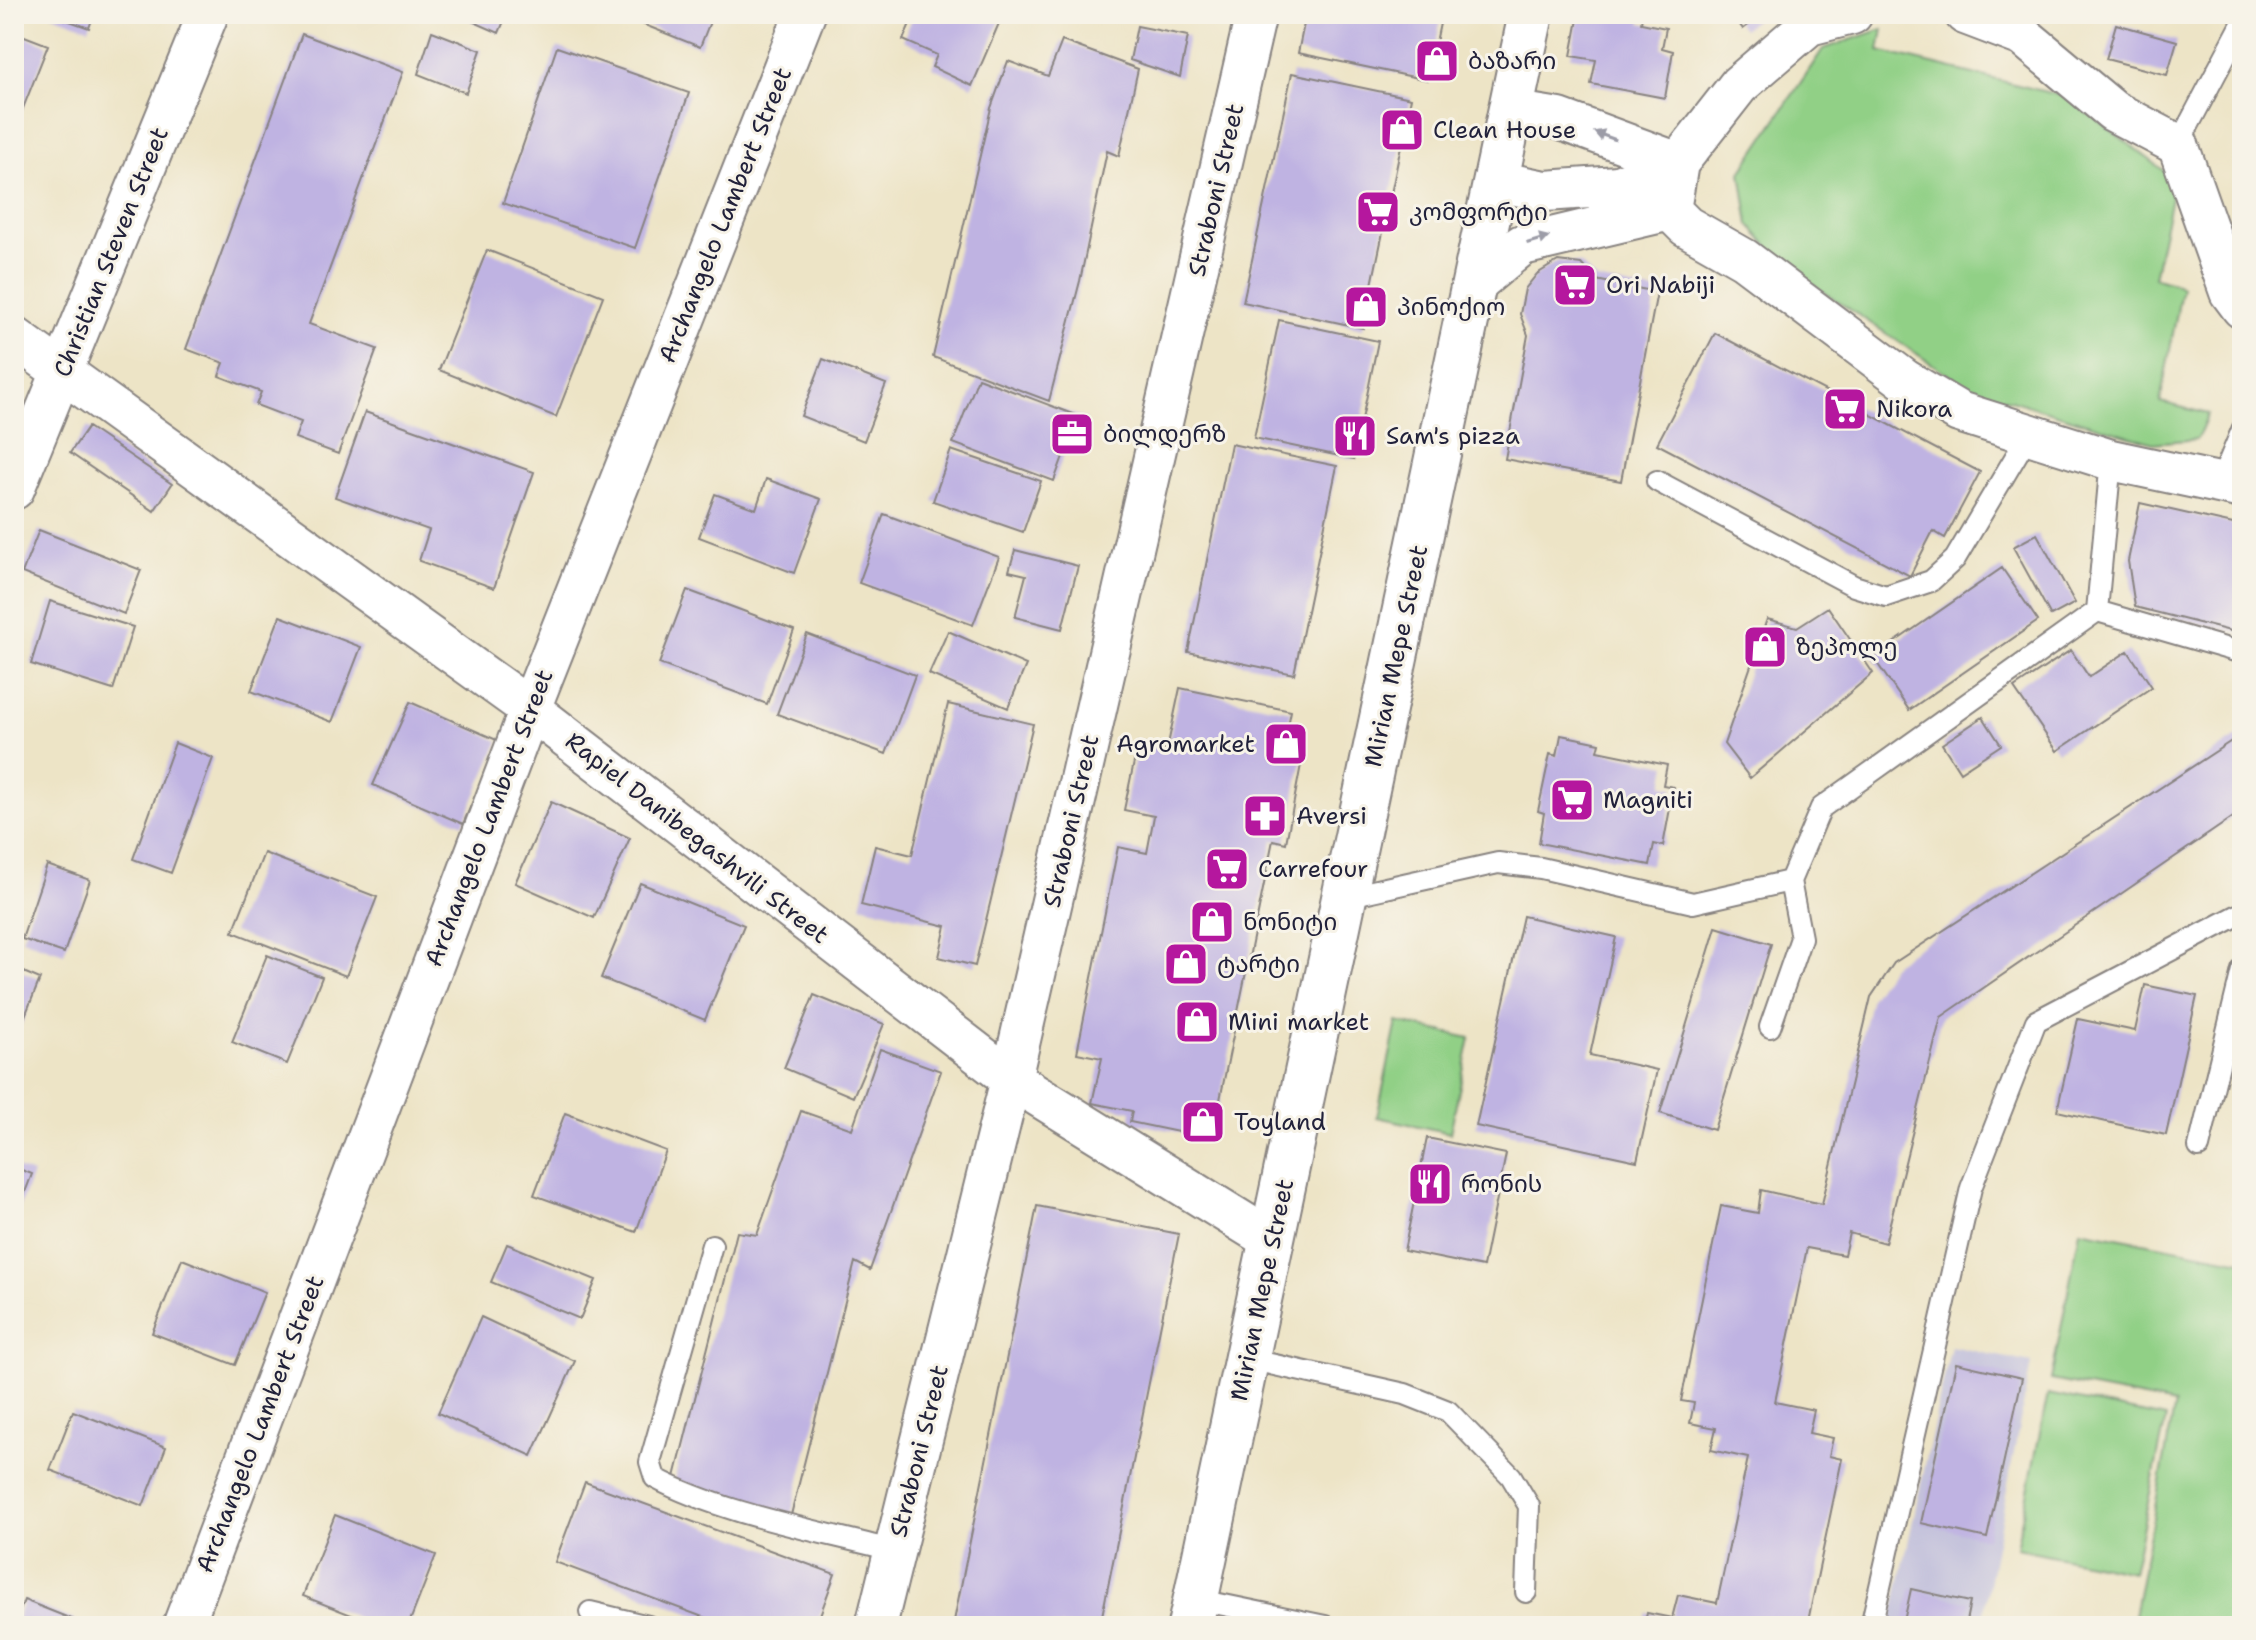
<svg xmlns="http://www.w3.org/2000/svg" width="2256" height="1640" font-family="'Shantell Sans','Noto Sans Georgian',sans-serif">
<style>
.industrial{fill:#c3c1db}
.green{fill:#91d086;stroke:#5a7960;stroke-width:2}
.building{fill:#bfb3e2}
.lines{fill:none;stroke-linecap:round;stroke-linejoin:round}
.service-casing{stroke:#888380;stroke-width:24}
.minor-casing{stroke:#888380;stroke-width:44}
.tertiary-casing{stroke:#888380;stroke-width:48}
.service{stroke:#fff;stroke-width:20}
.minor{stroke:#fff;stroke-width:40}
.tertiary{stroke:#fff;stroke-width:44}
.oneway{fill:#9c9ca7}
.labels{text-anchor:middle;stroke-width:6;stroke-linejoin:round;paint-order:stroke}
.poi-label{font-size:24px;fill:#22223b;stroke:#f7f3e8;text-anchor:start}
.street-label{font-size:24px;fill:#22223b;stroke:#f7f3e8}
</style>
<rect width="100%" height="100%" fill="#f7f3e8"/>
<filter id="ink" filterUnits="userSpaceOnUse"><feTurbulence type="fractalNoise" baseFrequency=".0125" numOctaves="2"/><feDisplacementMap in="SourceGraphic" scale="16" xChannelSelector="R" yChannelSelector="G"/><feConvolveMatrix kernelMatrix="1 2 1 2 8 2 1 2 1" color-interpolation-filters="sRGB"/></filter>
<filter id="wash" filterUnits="userSpaceOnUse"><feTurbulence type="fractalNoise" baseFrequency=".006" numOctaves="4" result="noise"/><feDisplacementMap in="SourceGraphic" scale="32" xChannelSelector="R" yChannelSelector="G"/><feGaussianBlur stdDeviation="1.8" result="paint"/><feColorMatrix in="noise" values="0 0 0 0 0 0 0 0 0 0 0 0 0 0 0 0 0 1.4 0 .05"/><feComposite in="paint" operator="in"/></filter>
<g filter="url(#wash)">
<rect width="100%" height="100%" fill="#ede4c6"/>
<path class="industrial" d="M1951,1346L2031,1363L1981,1626H1890Z"/>
<path class="green" d="M1883,29L1879,51L2067,97L2175,179L2154,277L2182,286L2160,402L2208,414L2197,439L2153,443L1967,387L1789,269L1749,225L1741,172L1823,49Z
M1397,1022L1470,1038L1450,1133L1377,1117Z
M2080,1230L2242,1261V1626H2132L2175,1404L2051,1380Z
M2048,1394L2166,1418L2133,1572L2016,1548Z"/>
<g id="blocks">
<path class="building" d="M50,14H94L89,28Z
M456,14H507L499,33Z
M617,14H713L700,47Z
M914,14H1003L972,86L932,67L937,55L903,40Z
M1306,14H1442L1428,80L1298,53Z
M1579,14H1642L1641,23L1666,28L1662,48L1673,51L1665,98L1591,84L1596,60L1571,56Z
M1732,14H1763L1743,29Z
M2116,24L2177,41L2167,75L2106,59Z
M1137,26L1188,36L1180,77L1130,60Z
M432,31L481,50L466,93L418,74Z
M14,32L48,45L14,131Z
M302,34L403,72L309,324L377,349L338,454L295,438L301,422L256,405L261,392L219,376L224,363L186,349Z
M1062,41L1138,69L1119,156L1107,151L1080,281L1049,401L933,357L991,108L1008,61L1048,76Z
M557,47L689,93L635,248L503,203Z
M1292,73L1411,98L1363,328L1243,302Z
M487,250L603,296L556,417L439,370Z
M1558,261L1581,264L1596,280L1657,292L1621,481L1505,459L1528,335L1520,314L1525,289L1537,274Z
M1279,320L1378,341L1354,459L1254,438Z
M1715,333L1980,472L1945,538L1933,531L1910,576L1657,444Z
M823,359L886,384L864,441L801,416Z
M978,378L1086,419L1073,454L1065,451L1054,481L953,443Z
M365,412L534,472L494,588L419,561L429,530L335,497Z
M88,427L172,484L154,511L70,453Z
M1231,444L1337,466L1294,674L1188,652Z
M951,450L1041,481L1023,532L933,501Z
M766,479L821,499L794,573L699,537L715,494L756,509Z
M2140,503L2242,526V634L2135,607L2128,561Z
M884,514L999,557L973,625L859,583Z
M39,530L141,570L124,614L22,573Z
M2037,534L2075,603L2051,616L2013,547Z
M1015,550L1078,566L1062,629L1015,617L1026,575L1009,571Z
M2002,568L2038,621L1909,710L1873,657Z
M687,590L794,630L767,704L659,664Z
M50,601L133,627L113,690L31,664Z
M1828,607L1873,673L1750,778L1724,744L1767,619L1797,627Z
M280,616L361,647L332,722L251,691Z
M948,631L1026,665L1008,708L929,674Z
M807,634L915,675L886,754L777,714Z
M2071,650L2089,677L2128,651L2152,687L2057,751L2014,688Z
M1180,688L1291,711L1284,745L1304,749L1286,843L1273,840L1212,1139L1130,1122L1132,1111L1092,1103L1102,1058L1077,1053L1118,847L1147,853L1154,816L1124,810L1138,743L1167,749Z
M410,702L499,741L463,824L373,785Z
M948,704L1033,724L975,966L939,957L946,926L861,905L875,846L912,855Z
M1983,717L2001,745L1960,772L1942,744Z
M2242,734V811L1941,1017L1885,1243L1849,1233L1844,1255L1807,1248L1775,1402L1814,1410L1809,1433L1833,1438L1829,1456L1842,1459L1807,1626H1644L1647,1613L1672,1618L1678,1595L1717,1603L1748,1458L1711,1450L1716,1428L1690,1423L1694,1403L1681,1401L1721,1206L1758,1213L1761,1190L1822,1204L1871,997L1894,963Z
M1561,735L1600,743L1598,751L1667,765L1663,785L1674,787L1663,846L1654,844L1650,865L1539,843L1544,813L1538,811L1550,754L1557,756Z
M175,743L213,758L171,873L133,859Z
M551,802L630,838L594,918L515,883Z
M264,853L377,897L346,976L233,932Z
M47,865L90,880L64,953L22,939Z
M640,883L744,925L705,1020L601,978Z
M1523,916L1616,937L1590,1055L1657,1070L1637,1161L1476,1126Z
M1716,927L1771,944L1714,1130L1660,1113Z
M267,955L322,977L287,1064L232,1042Z
M14,968L40,979L14,1043Z
M2145,985L2197,996L2166,1135L2057,1111L2078,1019L2135,1031Z
M814,995L884,1024L853,1097L784,1068Z
M880,1049L941,1071L870,1270L855,1262L791,1515L673,1485L737,1232L757,1235L801,1111L852,1129Z
M565,1113L666,1151L636,1232L534,1195Z
M1427,1138L1506,1154L1483,1267L1404,1251Z
M14,1167L32,1174L14,1221Z
M1037,1206L1179,1234L1100,1626H953Z
M507,1244L596,1280L580,1319L491,1282Z
M182,1259L265,1292L235,1365L152,1333Z
M481,1317L575,1361L532,1456L438,1413Z
M1956,1363L2022,1378L1987,1538L1921,1523Z
M73,1411L166,1447L143,1506L50,1470Z
M585,1482L835,1574L816,1626H727L555,1562Z
M335,1515L436,1555L408,1626H379L303,1596Z
M1911,1589L1970,1602L1965,1626H1903Z
M24,1600L89,1626H14Z"/>
</g>
</g>
<g filter="url(#ink)">
<use href="#blocks" fill-opacity="0" stroke="#888380" stroke-width="2"/>
<g class="lines">
<g class="service-casing">
<path id="service" d="M2178,145L2242,24
M1657,481L1854,586L1886,596L1931,581L1955,559L2029,434
M2220,483L2242,430
M2097,611L2242,653
M1345,897L1498,863L1541,868L1693,903L1790,881
M1770,1027L1801,938L1790,881L1821,808L2097,611L2111,460
M2199,1147L2242,970
M712,1245L650,1462L655,1478C722,1514 820,1531 895,1551
M1248,1359L1405,1394L1448,1411L1511,1476L1529,1506L1526,1592
M1195,1599L1325,1626
M590,1612L648,1626
M1871,1626L1971,1188L2036,1021L2242,913"/>
</g>
<g class="minor-casing">
<path id="minor" d="M1965,14L2023,36L2113,111L2178,145L2230,292L2242,308
M1511,111L1559,119L1678,163
M1496,181L1545,191L1618,186L1678,163
M1670,210L1686,226L1744,259L1905,380L1959,412L2111,460L2242,488
M1670,210L1678,163L1739,85L1809,25L1852,14
M1475,284L1522,245L1670,210
M14,337L530,709L1011,1079L1273,1241
M14,489L208,14
M183,1626L530,709L805,14
M876,1626L1011,1079L1256,14"/>
</g>
<g class="tertiary-casing">
<path id="tertiary" d="M1190,1626L1531,14"/>
</g>
<use href="#service" class="service"/>
<use href="#minor" class="minor"/>
<use href="#tertiary" class="tertiary"/>
</g>
<defs><path id="oneway-solid" d="M-6-.8H1V-3.2L6.5 0L1 3.2V.8H-6Z" transform="scale(2)"/></defs>
<g class="oneway">
<use href="#oneway-solid" transform="translate(1605 136) rotate(-160)"/>
<use href="#oneway-solid" transform="translate(1538 240) rotate(-17)"/>
</g>
</g>
<defs>
<g id="shop-square" transform="scale(2.3)"><rect x="-9" y="-9" width="18" height="18" rx="4" fill="#b5179e" stroke="#f7f3e8"/><path d="M-5-2.5h2.3a2.7 3.5 0 0 1 5.4 0H5L5.5 6h-11ZM-1.5-2.5h3a1.5 2.3 0 0 0-3 0Z" fill="#fff"/></g>
<g id="supermarket-square" transform="scale(2.3)"><rect x="-9" y="-9" width="18" height="18" rx="4" fill="#b5179e" stroke="#f7f3e8"/><path d="M-6-5.5h2.5l.6 2H6L4.5 2H-2.5L-4.4-4H-6ZM-1.5 3.2a1.3 1.3 0 1 0 .1 0ZM3 3.2a1.3 1.3 0 1 0 .1 0Z" fill="#fff"/></g>
<g id="office-square" transform="scale(2.3)"><rect x="-9" y="-9" width="18" height="18" rx="4" fill="#b5179e" stroke="#f7f3e8"/><path d="M-6-3h4V-5.5h4V-3h4V5H-6ZM-1-4.5V-3h2v-1.5ZM-6 0V1H6V0Z" fill="#fff"/></g>
<g id="restaurant-square" transform="scale(2.3)"><rect x="-9" y="-9" width="18" height="18" rx="4" fill="#b5179e" stroke="#f7f3e8"/><path d="M-5-6h1v4h1v-4h1v4h1v-4h1v5L-1.5 .5V6h-2V.5L-5-1ZM5-6V6H3V1.5H1.5Q1.5-4 5-6Z" fill="#fff"/></g>
<g id="pharmacy-square" transform="scale(2.3)"><rect x="-9" y="-9" width="18" height="18" rx="4" fill="#b5179e" stroke="#f7f3e8"/><path d="M-2-6h4v4h4v4h-4v4h-4v-4h-4v-4h4Z" fill="#fff"/></g>
</defs>
<g fill-rule="evenodd">
<use href="#shop-square" x="1437" y="61"/>
<use href="#shop-square" x="1402" y="130"/>
<use href="#supermarket-square" x="1378" y="212"/>
<use href="#supermarket-square" x="1575" y="285"/>
<use href="#shop-square" x="1366" y="307"/>
<use href="#supermarket-square" x="1845" y="409"/>
<use href="#office-square" x="1072" y="434"/>
<use href="#restaurant-square" x="1355" y="436"/>
<use href="#shop-square" x="1765" y="647"/>
<use href="#shop-square" x="1286" y="744"/>
<use href="#supermarket-square" x="1572" y="800"/>
<use href="#pharmacy-square" x="1265" y="816"/>
<use href="#supermarket-square" x="1227" y="869"/>
<use href="#shop-square" x="1212" y="922"/>
<use href="#shop-square" x="1186" y="964"/>
<use href="#shop-square" x="1197" y="1022"/>
<use href="#shop-square" x="1203" y="1122"/>
<use href="#restaurant-square" x="1430" y="1184"/>
</g>
<g class="labels">
<g class="poi-label">
<text x="1468" y="69">ბაზარი</text>
<text x="1433" y="138">Clean House</text>
<text x="1409" y="220">კომფორტი</text>
<text x="1606" y="293">Ori Nabiji</text>
<text x="1397" y="315">პინოქიო</text>
<text x="1876" y="417">Nikora</text>
<text x="1103" y="442">ბილდერზ</text>
<text x="1386" y="444">Sam's pizza</text>
<text x="1796" y="655">ზეპოლე</text>
<text x="1255" y="752" text-anchor="end">Agromarket</text>
<text x="1603" y="808">Magniti</text>
<text x="1296" y="824">Aversi</text>
<text x="1258" y="877">Carrefour</text>
<text x="1243" y="930">ნონიტი</text>
<text x="1217" y="972">ტარტი</text>
<text x="1228" y="1030">Mini market</text>
<text x="1234" y="1130">Toyland</text>
<text x="1461" y="1192">რონის</text>
</g>
<g class="street-label">
<text transform="translate(1216 190) rotate(-77)" y="8">Straboni Street</text>
<text transform="translate(725 215) rotate(-68)" y="8">Archangelo Lambert Street</text>
<text transform="translate(111 252) rotate(-68)" y="8">Christian Steven Street</text>
<text transform="translate(1396 656) rotate(-78)" y="8">Mirian Mepe Street</text>
<text transform="translate(489 818) rotate(-69)" y="8">Archangelo Lambert Street</text>
<text transform="translate(1071 821) rotate(-77)" y="8">Straboni Street</text>
<text transform="translate(697 838) rotate(38)" y="8">Rapiel Danibegashvili Street</text>
<text transform="translate(1262 1290) rotate(-78)" y="8">Mirian Mepe Street</text>
<text transform="translate(260 1424) rotate(-69)" y="8">Archangelo Lambert Street</text>
<text transform="translate(919 1451) rotate(-76)" y="8">Straboni Street</text>
</g>
</g>
<rect width="2256" height="1640" fill="none" stroke="#f7f3e8" stroke-width="48"/>
</svg>
